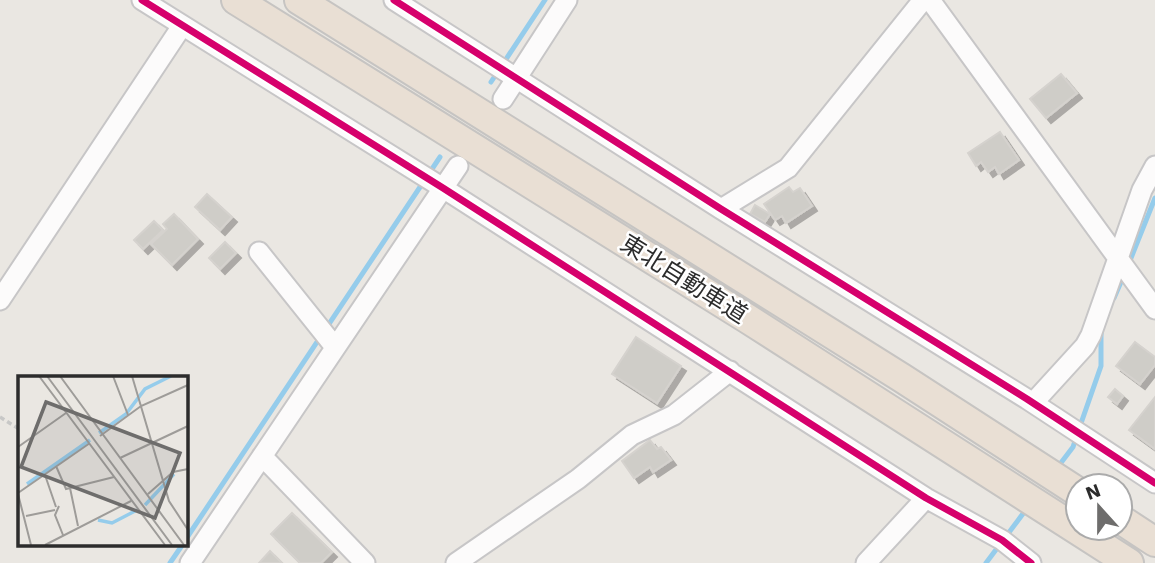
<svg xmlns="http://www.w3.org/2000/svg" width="1155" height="563" font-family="'Work Sans','Noto Sans JP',sans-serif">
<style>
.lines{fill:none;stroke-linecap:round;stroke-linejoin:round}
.stream{stroke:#95cceb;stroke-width:5}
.building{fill:#cfcdc8;stroke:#d5d2ce;stroke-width:2;filter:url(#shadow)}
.minor-casing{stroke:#c7c6c7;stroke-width:23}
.highway-casing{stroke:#c6c4c2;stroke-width:32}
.path{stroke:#c8c8c7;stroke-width:3.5;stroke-dasharray:5 3.5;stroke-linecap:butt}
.minor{stroke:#fcfbfb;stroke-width:19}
.highway{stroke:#e9dfd4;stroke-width:28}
.cycleway-casing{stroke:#fff;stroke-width:11}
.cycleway{stroke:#d6006c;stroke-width:7}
.labels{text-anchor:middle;stroke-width:5;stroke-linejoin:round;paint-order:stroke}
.street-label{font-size:24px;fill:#2c2c2c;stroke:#fff}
.inset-river{fill:none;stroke:#95cceb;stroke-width:3.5}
.inset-road{fill:none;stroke:#9e9c99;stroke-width:2}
.view{fill:#6e6d6c;fill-opacity:0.15;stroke:#6e6d6c;stroke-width:3.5}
.inset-edge{fill:none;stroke:#2c2c2c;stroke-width:3.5}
</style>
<defs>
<filter id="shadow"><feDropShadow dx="5" dy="5" stdDeviation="0" flood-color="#0004"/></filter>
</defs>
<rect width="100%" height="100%" fill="#eae7e2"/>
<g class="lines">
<path class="stream" d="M491,82L545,0
M1129,263L1155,198
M1114,298L1124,275
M1079,429L1101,366V330
M1057,468L1073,447L1076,438
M186,539L440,157
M170,563L183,544
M986,563L1028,507"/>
</g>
<path class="building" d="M1061,74L1077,93L1046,118L1030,99Z
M1000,132L1019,160L999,174L995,167L988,172L981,162L976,166L968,153Z
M789,187L793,192L800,188L812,206L786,223L782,216L775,220L764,204Z
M207,194L232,217L220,230L195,207Z
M755,205L770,214L765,222L750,214Z
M174,214L198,239L172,265L151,244L167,229L163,224Z
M154,221L163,230L143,249L134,240Z
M225,242L236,253L220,269L209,258Z
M636,337L681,366L657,403L612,374Z
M1135,342L1155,357V365L1140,384L1116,366Z
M1115,389L1123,396L1117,404L1108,397Z
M1155,397V449L1129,430Z
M650,440L657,449L661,447L671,460L653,472L650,467L634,478L622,461Z
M292,513L332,552L321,563H300L271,534Z
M270,551L282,563H259Z"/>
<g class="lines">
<g class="minor-casing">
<path id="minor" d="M142,0L443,188L926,498L1002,540L1031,563
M394,0L721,209L1027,399L1155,483
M930,0L1155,309
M503,99L567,0
M721,209L788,168L923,0
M259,252L335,347
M0,300L182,26
M1033,403L1085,346L1091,335L1142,190L1155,166
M262,456L365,563
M190,563L458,166
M456,563L578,479L632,435L674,415L730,371
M866,563L926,498"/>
</g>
<g class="highway-casing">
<path id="highway" d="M236,0L748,319L1129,563
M299,0L902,378L1078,492
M1120,519L1155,542"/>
</g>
<path class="path" d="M0,417L19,429"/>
<use href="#minor" class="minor"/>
<use href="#highway" class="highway"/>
<g class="cycleway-casing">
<path id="cycleway" d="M142,0L443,188L926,498L1002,540L1031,563
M394,0L721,209L1027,399L1155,483"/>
</g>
<use href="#cycleway" class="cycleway"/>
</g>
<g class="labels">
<g class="street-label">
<text transform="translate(684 279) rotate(32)" y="8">東北自動車道</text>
</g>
</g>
<g transform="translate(18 376)">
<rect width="170" height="170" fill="#eae7e2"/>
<path class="inset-river" d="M81,57L108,38L127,13L153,0M9,108L72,64M127,129L156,98M80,144L94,147L119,134"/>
<path class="inset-road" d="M21,0L147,169M29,0L154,169M42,0L166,169M95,0L110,39M114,0L151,125L170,154M82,60L123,30L170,9M0,71L48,37M102,82L170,50M38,90L48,113L96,101M27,99L38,131M52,112L60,150M0,117L72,67M0,118L13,169M130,118L155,96L170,93M41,130L37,139L45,159M8,140L37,134M27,169L113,125"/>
<path class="view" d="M28,26L162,77L137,142L3,91Z"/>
<rect width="170" height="170" class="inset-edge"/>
</g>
<g transform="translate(1099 507) rotate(339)"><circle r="33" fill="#ffffff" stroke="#ababab" stroke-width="2"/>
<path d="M0-5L12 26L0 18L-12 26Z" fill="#6e6d6c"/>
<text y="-10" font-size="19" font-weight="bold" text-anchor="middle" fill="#2c2c2c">N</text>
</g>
</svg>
